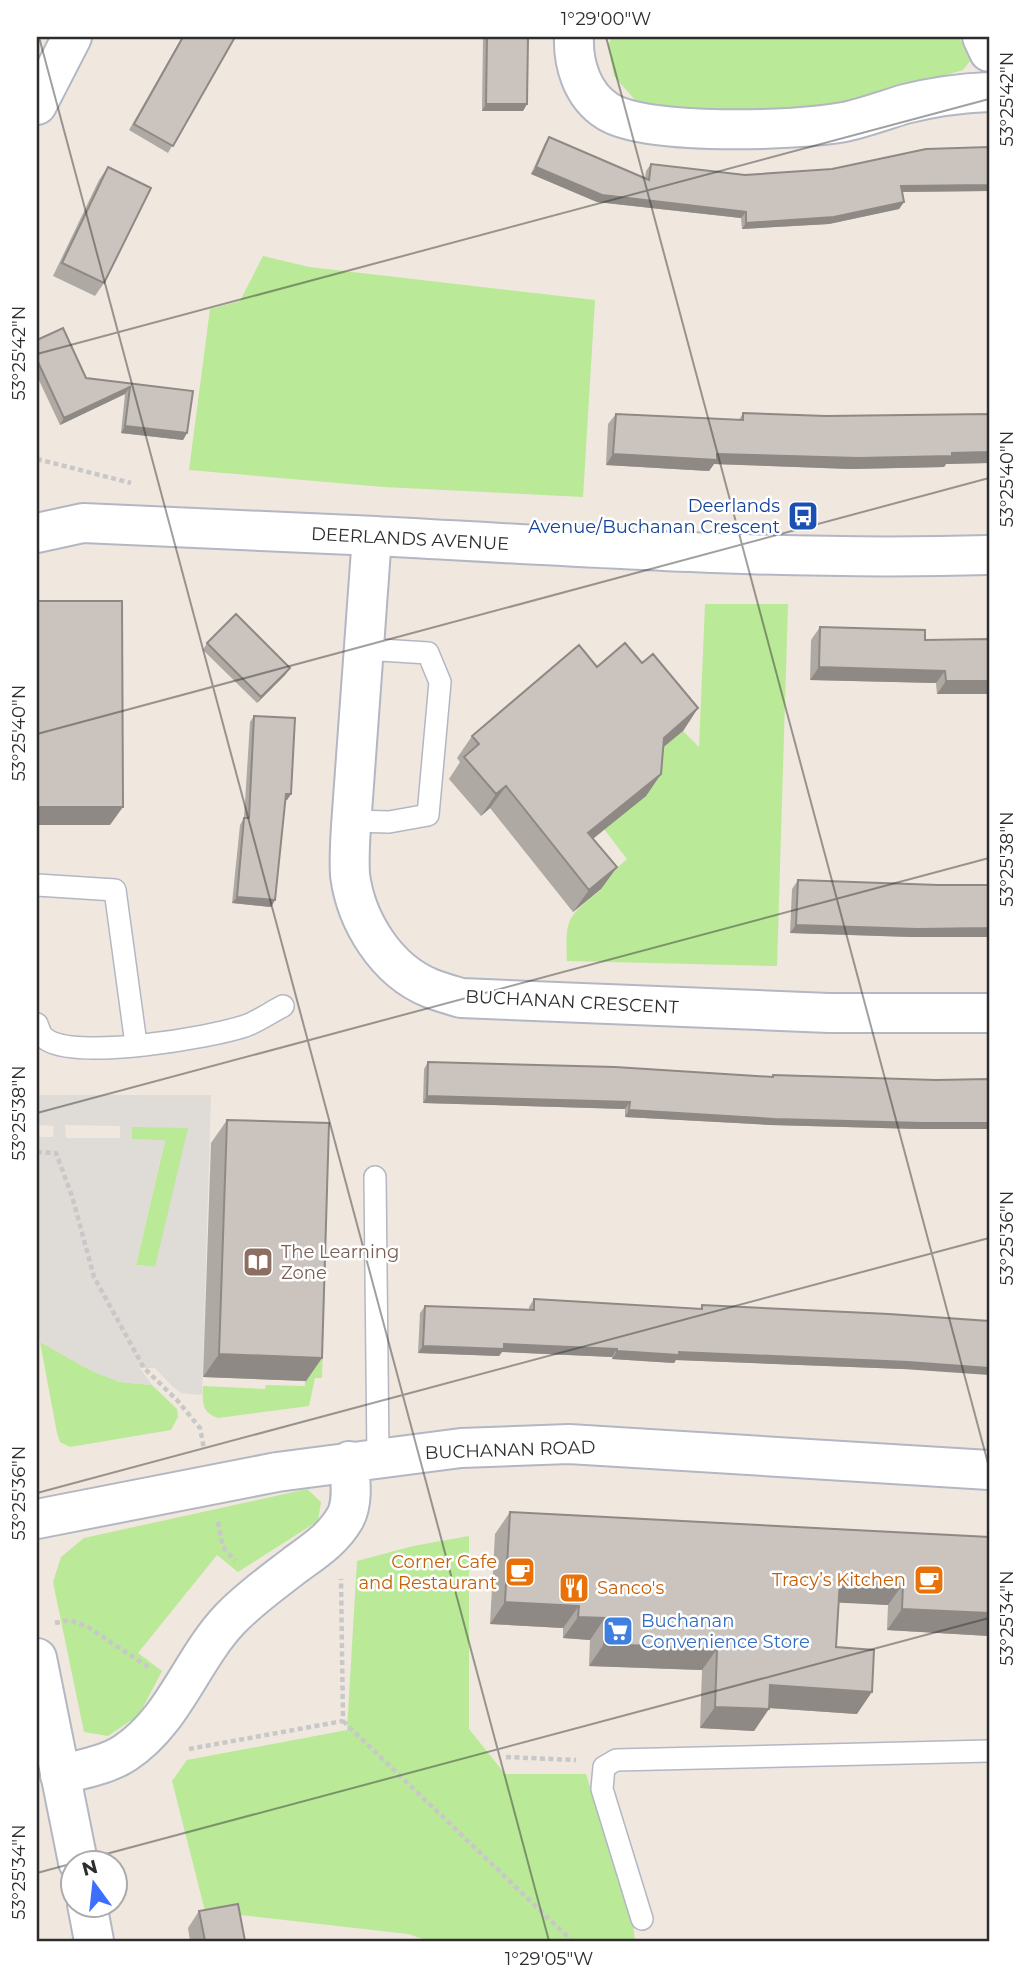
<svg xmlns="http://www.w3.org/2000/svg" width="1026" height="1978" font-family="Montserrat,sans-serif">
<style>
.green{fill:#bae998}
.plaza{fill:#dfdbd7;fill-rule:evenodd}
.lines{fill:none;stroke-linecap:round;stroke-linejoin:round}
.lane-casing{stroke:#b3b7c2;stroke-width:24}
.street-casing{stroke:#b3b7c2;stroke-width:42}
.secondary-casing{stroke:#b3b7c2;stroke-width:42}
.path{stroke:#c8c8c8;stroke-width:4.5;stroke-dasharray:5 3.5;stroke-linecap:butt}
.lane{stroke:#fff;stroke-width:21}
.street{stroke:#fff;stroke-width:38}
.secondary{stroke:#fff;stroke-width:38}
.wall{fill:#afa9a3}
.shaded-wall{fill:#8e8985}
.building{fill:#cbc4be;stroke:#8e8985;stroke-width:2}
.ticks{fill:none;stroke:#2d2d2d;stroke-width:2;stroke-opacity:0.45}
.labels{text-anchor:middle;stroke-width:5;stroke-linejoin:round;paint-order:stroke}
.transit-label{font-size:18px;fill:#164399;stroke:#fff;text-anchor:end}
.street-label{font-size:18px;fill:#2d2d2d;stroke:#fff}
.education-label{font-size:18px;fill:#785e54;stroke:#fff;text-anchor:start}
.food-label{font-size:18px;fill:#c56008;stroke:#fff;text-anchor:end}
.shop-label{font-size:18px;fill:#366cbe;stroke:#fff;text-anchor:start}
.neatline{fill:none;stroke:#2d2d2d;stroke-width:2.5}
.ticks-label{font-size:18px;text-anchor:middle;fill:#2d2d2d}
</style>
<rect width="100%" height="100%" fill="#f0e7df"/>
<path class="green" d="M612,37H959L970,61L963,70L879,95L799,114L696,111L636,101L614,76L608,45Z
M263,256L309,267L595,300L583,497L384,487L189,470L210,309L240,301Z
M705,604H788L777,966L567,961C565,917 568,916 601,890L598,885L627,859L604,829L648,760L683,731L699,747Z
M132,1126L189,1127L156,1267L136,1265L165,1141L132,1139Z
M297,1132L329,1133L322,1378H315L309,1406L218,1418C202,1413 202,1402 203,1386L265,1389L266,1385L305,1386Z
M40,1342L92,1371L120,1382L152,1385L177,1409L178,1417L171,1430L70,1447L60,1442L57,1433Z
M307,1489L321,1502L318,1521L238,1572L217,1555L138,1653L162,1671L139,1715L108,1736L84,1732L53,1582L61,1557L84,1538Z
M469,1536V1729L505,1774H586L633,1924L635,1941H429L408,1934L205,1911L172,1781L187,1760L347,1730L357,1561L413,1546Z"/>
<path class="plaza" d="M37,1095H211L202,1395L181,1393L172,1386L155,1368H140L152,1385L120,1382L92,1371L40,1342L37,1326V1137H53L54,1126L37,1125ZM65,1125L120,1126V1138H66ZM132,1127L188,1128L155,1267L136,1265L165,1140L132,1139Z"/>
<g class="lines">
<g class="lane-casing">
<path id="lane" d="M351,821L389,822L428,815L440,682L428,653L364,649
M37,885L115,890L136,1044
M37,1024C40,1032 41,1037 49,1041C83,1059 208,1038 245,1026C259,1021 271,1012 283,1006
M375,1177L378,1458
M642,1919L602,1789L604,1767L616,1760L989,1751"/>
</g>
<g class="street-casing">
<path id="street" d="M574,37C573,64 582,95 607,111C645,136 797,131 844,122C864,118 885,110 905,104C933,97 961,93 989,92
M982,37L989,52
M372,536L351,826C350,842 349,859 350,875C356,921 386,970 430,988C440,992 451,995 461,998L829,1013H989
M37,1519L277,1472L461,1448L569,1444L989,1470
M60,1775C81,1769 107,1765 125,1753C174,1721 191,1660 230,1619C249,1599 273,1582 295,1565C314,1551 333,1539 345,1518C354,1502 350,1478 349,1461"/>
</g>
<g class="secondary-casing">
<path id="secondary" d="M37,105L72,37
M37,533L83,523C180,528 278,531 375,536C579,547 784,561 989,555
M37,1658L78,1862
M87,1904L94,1941"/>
</g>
<path class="path" d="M37,459L131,483
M37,1152L56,1153L72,1196L94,1277L144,1368L177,1400L200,1428L204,1449
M218,1522L223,1547L235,1561
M55,1623L69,1620L88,1627L151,1669
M343,1721L572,1941
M189,1749L343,1721L341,1579
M506,1757L576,1760"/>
<use href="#lane" class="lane"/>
<use href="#street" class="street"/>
<use href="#secondary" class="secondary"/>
</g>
<path class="wall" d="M182,37H235L168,153L129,130Z
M483,37H528L527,104L523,111H482Z
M549,137L645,178L646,171L651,164L745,175L832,169L989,147V191L902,192L904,202L899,209L829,224L742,229L741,218L597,202L531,174L545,143Z
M108,167L104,283L95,296L53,276L99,180Z
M37,340L86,378L193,391L187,433L183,440L121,433L125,394L60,425L37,376Z
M743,413L826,416L989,414V463L946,464L944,467L851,469L714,464L709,471L606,465L608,424L616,414L739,420Z
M820,627L925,640L989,639V694H937L936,683L810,680L811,640Z
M207,643L286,674L257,703L203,650Z
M642,663L698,708L683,731L663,747L661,774L646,796L593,838L617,867L601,889L573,912L490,808L481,816L449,779L460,762L457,758L472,736L597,667Z
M254,716L291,794L287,800H285L275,900L271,907L232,903L240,825L244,818L250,722Z
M798,880L938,885H989V937H911L790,933L792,889Z
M428,1062L772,1077L773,1075L919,1129L771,1125L625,1117V1109L423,1103L424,1069Z
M227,1120L322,1358L306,1381L203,1377L211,1143Z
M534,1299L700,1309L702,1305L903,1369L676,1360L674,1363L612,1359V1357L502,1352L499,1356L418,1353L420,1313L425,1306L529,1309V1307Z
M510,1512L989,1537V1636L887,1630L888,1605L839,1602L836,1647L857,1714L769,1708L754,1731L700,1728L702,1670L589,1666L590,1640L563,1638V1628L490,1624L495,1534Z
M199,1911L245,1941H190L188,1928Z"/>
<path class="shaded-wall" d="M486,104H527L523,111H482Z
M536,167L746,212L741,218L597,202L531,174Z
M989,185V191L896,192L901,186Z
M904,202L899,209L829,224L742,229L746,223Z
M130,387L125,394L60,425L64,418Z
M125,426L187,433L183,440L121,433Z
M989,452V463L946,464L944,467L851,469L714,464L709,471L606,465L613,454L952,453Z
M819,667L945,671L936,683L810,680Z
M290,668L286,674L257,703L261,697Z
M946,681H989V694H937Z
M698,708L683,731L648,760L664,738Z
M661,774L646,796L573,855L588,833Z
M506,786L490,808L481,816L496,794Z
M286,794H291L287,800H281Z
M37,807H123L110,825H37Z
M617,867L601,889L573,912L589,890Z
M237,897L275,900L271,907L232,903Z
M796,925L989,928V937H911L790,933Z
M427,1096L630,1102L625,1109L423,1103Z
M629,1110L989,1123V1129H919L771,1125L625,1117Z
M504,1344L617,1349L612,1357L502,1352L499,1356L418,1353L423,1346Z
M617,1351L679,1352L908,1362L989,1368V1375L903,1369L676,1360L674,1363L612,1359Z
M219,1354L322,1358L306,1381L203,1377Z
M840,1580L903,1584L888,1605L825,1602Z
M505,1602L579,1606L563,1628L490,1624Z
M902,1609L989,1613V1636L887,1630Z
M578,1617L605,1618L590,1640L563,1638Z
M604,1644L717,1649L702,1670L589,1666Z
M770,1685L872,1692L857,1714L755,1707Z
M715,1707L769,1709L754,1731L700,1728Z"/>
<path class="building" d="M183,37H235L173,146L134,124Z
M487,37H528L527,104H486Z
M549,137L649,180L651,164L745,175L832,169L926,149L989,147V185L901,186L904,202L834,217L746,223V212L602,195L536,167Z
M108,167L151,188L104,283L62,263Z
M63,328L86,378L193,391L187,433L125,426L130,387L64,418L37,360V340Z
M743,413L826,416L989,414V452L952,453V456L858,458L717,454V460L613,454L616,414L743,420Z
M37,601H122L123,807H37Z
M236,614L290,668L261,697L207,643Z
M820,627L925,630V640L989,639V681H946L945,671L819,667Z
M625,643L642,663L653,654L698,708L664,738L661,774L588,833L617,867L589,890L506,786L496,794L464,757L479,744L472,736L579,645L597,667Z
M254,716L295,718L291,794H286L275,900L237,897L244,818H249Z
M798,880L938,885H989V928L917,929L796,925Z
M428,1062L615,1067L773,1077V1075L936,1080L989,1079V1123H923L775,1119L629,1110L630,1102L427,1096Z
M227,1120L329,1123L322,1358L219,1354Z
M534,1299L702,1309V1305L889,1314L989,1321V1368L908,1362L679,1352V1355L617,1351V1349L504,1344V1349L423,1346L425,1306L534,1310Z
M510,1512L989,1537V1613L902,1609L903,1584L840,1580L836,1647L874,1650L872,1692L770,1685L769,1709L715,1707L717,1649L604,1644L605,1618L578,1617L579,1606L505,1602Z
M238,1904L245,1941H205L199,1911Z"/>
<path class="ticks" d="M39,37L549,1941M606,37L989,1467M37,354L989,99M37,734L989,478M37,1113L989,858M37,1493L989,1238M76,1862L989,1618M37,1873L74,1863"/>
<defs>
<g id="bus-square" transform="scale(1.575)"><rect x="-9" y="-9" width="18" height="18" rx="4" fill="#1a4fb4" stroke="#fff"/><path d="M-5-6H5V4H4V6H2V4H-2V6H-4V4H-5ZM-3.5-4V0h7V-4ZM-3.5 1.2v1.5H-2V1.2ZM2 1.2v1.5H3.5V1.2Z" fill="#fff"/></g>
<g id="library-square" transform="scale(1.575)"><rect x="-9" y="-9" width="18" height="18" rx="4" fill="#8d6e63" stroke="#fff"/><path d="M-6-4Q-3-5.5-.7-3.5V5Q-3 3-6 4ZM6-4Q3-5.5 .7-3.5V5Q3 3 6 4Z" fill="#fff"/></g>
<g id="cafe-square" transform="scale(1.575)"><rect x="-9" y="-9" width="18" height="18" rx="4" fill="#e8710a" stroke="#fff"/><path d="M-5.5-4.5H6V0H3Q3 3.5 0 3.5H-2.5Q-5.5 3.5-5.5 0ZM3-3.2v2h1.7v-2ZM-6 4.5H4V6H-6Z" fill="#fff"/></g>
<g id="restaurant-square" transform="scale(1.575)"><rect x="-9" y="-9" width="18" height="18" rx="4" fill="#e8710a" stroke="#fff"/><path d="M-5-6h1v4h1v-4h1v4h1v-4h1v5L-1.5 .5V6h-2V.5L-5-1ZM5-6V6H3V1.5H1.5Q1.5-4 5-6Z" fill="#fff"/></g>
<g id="supermarket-square" transform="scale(1.575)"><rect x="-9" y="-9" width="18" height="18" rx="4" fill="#3f7fe0" stroke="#fff"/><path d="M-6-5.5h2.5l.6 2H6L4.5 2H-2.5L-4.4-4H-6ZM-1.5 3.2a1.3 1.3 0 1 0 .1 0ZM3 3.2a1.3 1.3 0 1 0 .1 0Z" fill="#fff"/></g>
</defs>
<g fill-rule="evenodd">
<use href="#bus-square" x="803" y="516"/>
<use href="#library-square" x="258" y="1262"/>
<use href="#cafe-square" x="520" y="1572"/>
<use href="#cafe-square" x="929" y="1580"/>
<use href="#restaurant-square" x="574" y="1588"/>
<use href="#supermarket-square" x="618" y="1631"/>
</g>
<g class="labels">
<g class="transit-label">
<text x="780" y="512">Deerlands<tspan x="780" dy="21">Avenue/Buchanan Crescent</tspan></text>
</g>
<g class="street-label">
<text transform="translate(410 539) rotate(3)" y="6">DEERLANDS AVENUE</text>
<text transform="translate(572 1002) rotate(3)" y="6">BUCHANAN CRESCENT</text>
<text transform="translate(510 1450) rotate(-2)" y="6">BUCHANAN ROAD</text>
</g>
<g class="education-label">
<text x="281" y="1258">The Learning<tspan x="281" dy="21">Zone</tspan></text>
</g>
<g class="food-label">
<text x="497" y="1568">Corner Cafe<tspan x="497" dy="21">and Restaurant</tspan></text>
<text x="906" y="1586">Tracy’s Kitchen</text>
<text x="597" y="1594" text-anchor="start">Sanco's</text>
</g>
<g class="shop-label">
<text x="641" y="1627">Buchanan<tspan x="641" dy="21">Convenience Store</tspan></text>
</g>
</g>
<rect width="1026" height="1978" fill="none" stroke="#ffffff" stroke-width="77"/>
<g transform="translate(94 1884) rotate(345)"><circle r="33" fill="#ffffff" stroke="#ababab" stroke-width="2"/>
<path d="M0-5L12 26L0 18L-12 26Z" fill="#3d6fff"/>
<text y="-10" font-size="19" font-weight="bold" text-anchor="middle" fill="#2d2d2d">N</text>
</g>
<rect x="38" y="38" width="950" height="1902" class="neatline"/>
<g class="ticks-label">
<text x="606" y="25">1°29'00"W</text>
<text transform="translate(1007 99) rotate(-90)" y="6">53°25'42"N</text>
<text transform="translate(19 353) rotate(-90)" y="6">53°25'42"N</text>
<text transform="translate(1007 479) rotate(-90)" y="6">53°25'40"N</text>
<text transform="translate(19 733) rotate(-90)" y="6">53°25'40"N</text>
<text transform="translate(1007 859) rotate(-90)" y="6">53°25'38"N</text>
<text transform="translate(19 1113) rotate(-90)" y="6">53°25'38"N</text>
<text transform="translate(1007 1238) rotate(-90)" y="6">53°25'36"N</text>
<text transform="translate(19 1493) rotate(-90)" y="6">53°25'36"N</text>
<text transform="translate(1007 1618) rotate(-90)" y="6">53°25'34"N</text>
<text transform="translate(19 1872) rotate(-90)" y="6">53°25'34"N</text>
<text x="549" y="1965">1°29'05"W</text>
</g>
</svg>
